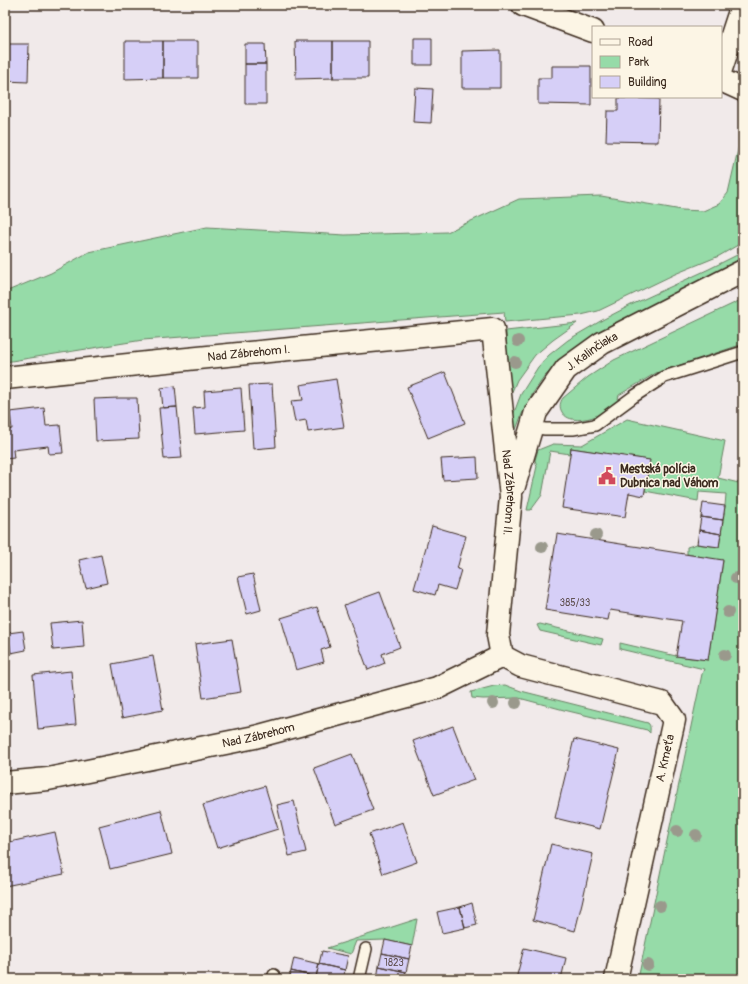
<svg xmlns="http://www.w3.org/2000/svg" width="748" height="984" font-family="Pangolin,sans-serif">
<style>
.green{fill:#96dba8;stroke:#688263}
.building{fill:#d6cff7;stroke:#3b2a1e}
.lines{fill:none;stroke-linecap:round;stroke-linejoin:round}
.service-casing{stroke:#3b2a1e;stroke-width:14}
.minor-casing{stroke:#3b2a1e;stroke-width:25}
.service{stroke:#fcf5e5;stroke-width:11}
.minor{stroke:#fcf5e5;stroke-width:22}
.tree{fill:#9a998c}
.labels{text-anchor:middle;stroke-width:3;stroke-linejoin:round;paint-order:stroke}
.number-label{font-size:10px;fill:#625354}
.street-label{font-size:12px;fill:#3b2a1e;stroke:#fcf5e5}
.poi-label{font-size:12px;font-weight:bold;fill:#3b2a1e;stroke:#fcf5e5;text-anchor:start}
</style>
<rect width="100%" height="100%" fill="#f1eaea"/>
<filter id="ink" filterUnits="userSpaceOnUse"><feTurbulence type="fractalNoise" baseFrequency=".025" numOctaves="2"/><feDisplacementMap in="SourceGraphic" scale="8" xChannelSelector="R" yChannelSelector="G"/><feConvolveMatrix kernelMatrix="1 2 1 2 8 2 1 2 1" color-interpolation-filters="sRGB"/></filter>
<g filter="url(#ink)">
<path class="green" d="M743,128V242L719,256L675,274L598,311L581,315L547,318L505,322L504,312L143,340L5,362V292L51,273L89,252L207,227L345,235L447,232L519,199L601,196L682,210L703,211L719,204L728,193Z
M743,252V262L596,334L571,351L545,376L533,393L522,414L513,437L512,418L521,394L538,367L549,355L568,340L604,319L631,305L709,269Z
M743,299V344L656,373L619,395L617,403C611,407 603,413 596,416C586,420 568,423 562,412C559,407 560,402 563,398L588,377L614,360Z
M577,323L553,340L535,355L517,380L508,401L506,331Z
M627,419L725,441L718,478L743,484V979H638L702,674L704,669L620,649V643L676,656L708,660L723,561L687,554V547L697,544L719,547L725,506L726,494L699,492L698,501L645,491L649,460L571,448L570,454L550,451L542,495L531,510H527L537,466L535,460L538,450L553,444L582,445Z
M540,624L603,639L601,645L540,631L537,625Z
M505,685L521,691L648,723C651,726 650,729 650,733L647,730L564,710L519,698L483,699L472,698L471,692L494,686Z
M417,919L412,946L385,940L356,941L351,954L327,948Z"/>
<path class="building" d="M414,38H432V65H414Z
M125,41H163V78L125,79Z
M163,41H198V78H163Z
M295,41H333V78L296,79Z
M333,41H368V78H333Z
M5,44H29L28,82L5,81Z
M245,44H265L266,64H245Z
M500,50V88H462V51Z
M245,64H266V104H245Z
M552,66H591V105L538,104V78H552Z
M415,88L433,89L431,123L413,122Z
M618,98L659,99L658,142L606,141L607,111H618Z
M445,372L465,423L428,438L407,387Z
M336,379L344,427L308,432L306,420L295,422L291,401L303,400L300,385Z
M272,384L276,447L253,449L249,385Z
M175,386L177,407L163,408L161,388Z
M241,388L244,430L195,434L193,408L205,407L204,391Z
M119,398H137L139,439L96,441L94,399Z
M177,407L182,458L164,459L159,408Z
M44,408L46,426L60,425L63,453L49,454L48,446L13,450L14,458L5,459V430L12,429L10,412Z
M571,448L650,460L644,496L629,493L625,517L562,508Z
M477,457L478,478L443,480L441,459Z
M703,503L725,506L723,520L701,517Z
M701,517L723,520L721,534L699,530Z
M432,526L466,536L457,569L461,570L455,590L438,585L435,595L414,589Z
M699,530L721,534L719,547L697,544Z
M557,534L723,560L708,660L676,656L682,621L610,610L608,620L545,610Z
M101,555L107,583L86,588L79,560Z
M253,574L261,610L247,614L238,577Z
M380,592L400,647L382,654L385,663L368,670L344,605Z
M317,607L330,647L321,650L324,662L296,670L281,618Z
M82,620L84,647L53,650L50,623Z
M23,631L26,650L11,653L8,633Z
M232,639L241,692L203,698L195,644Z
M153,656L163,710L122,718L112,664Z
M71,671L76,725L38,729L33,675Z
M453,726L474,780L434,795L413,741Z
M574,739L619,750L600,829L555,818Z
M352,754L373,810L335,824L314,768Z
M265,786L278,829L217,848L203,805Z
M294,801L306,852L289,856L277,805Z
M161,810L172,854L110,869L99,826Z
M403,822L417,862L383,874L369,834Z
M55,832L64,874L5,886V843Z
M551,844L593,854L582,903L575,931L533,920Z
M472,903L477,925L465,928L460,907Z
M460,907L465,928L442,933L437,912Z
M385,940L412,946L409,959L382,953Z
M524,948L566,958L561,979H516Z
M322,951L348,956L345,970L319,964Z
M382,953L409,959L406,972L379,966Z
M294,958L319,964L316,977L291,971Z
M319,964L345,970L343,979H326L316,977Z
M379,966L406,972L404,979H377Z
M291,971L316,977V979H289Z"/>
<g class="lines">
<g class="service-casing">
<path id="service" d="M531,427L545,429H573L595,425L633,397L664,377L743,352
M273,979L274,975
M359,979L366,949"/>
</g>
<g class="minor-casing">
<g id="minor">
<path d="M523,5L593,31"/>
<path d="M721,69L742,5"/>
<path d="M721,80L743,90"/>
<path id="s1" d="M5,378L157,362L493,329L511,497L504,569L498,635L502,656"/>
<path id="s2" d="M514,486L536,412L566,369L602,343L743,271"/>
<path d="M502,656L521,666L662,703L674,720L616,979"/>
<path id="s3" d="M5,783L48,779L255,737L437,688L502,656"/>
</g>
</g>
<use href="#service" class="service"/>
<use href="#minor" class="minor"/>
</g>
<g class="tree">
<circle cx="518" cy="341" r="6"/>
<circle cx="515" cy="362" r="6"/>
<circle cx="596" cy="535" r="6"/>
<circle cx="542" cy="547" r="6"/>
<circle cx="736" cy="578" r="6"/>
<circle cx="728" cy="612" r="6"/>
<circle cx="725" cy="655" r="6"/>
<circle cx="493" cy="703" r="6"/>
<circle cx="516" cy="703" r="6"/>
<circle cx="677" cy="831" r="6"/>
<circle cx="696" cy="835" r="6"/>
<circle cx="660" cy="906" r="6"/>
<circle cx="648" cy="965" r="6"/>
</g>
</g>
<defs>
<g id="civic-bare" transform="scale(1.38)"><path d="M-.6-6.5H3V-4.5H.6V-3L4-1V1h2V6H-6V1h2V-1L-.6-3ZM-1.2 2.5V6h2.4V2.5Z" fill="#d1495b" stroke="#fcf5e5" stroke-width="2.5" paint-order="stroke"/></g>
</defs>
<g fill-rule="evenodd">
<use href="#civic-bare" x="607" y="476"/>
</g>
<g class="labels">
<g class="number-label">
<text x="575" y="606">385/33</text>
<text x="394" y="966">1823</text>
</g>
<g class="street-label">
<text dy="4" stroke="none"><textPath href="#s1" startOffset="245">Nad Zábrehom I.</textPath></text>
<text dy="4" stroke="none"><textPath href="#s2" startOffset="161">J. Kalinčiaka</textPath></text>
<text dy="4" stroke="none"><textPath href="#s1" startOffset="655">Nad Zábrehom II.</textPath></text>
<text dy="4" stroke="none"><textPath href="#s3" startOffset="258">Nad Zábrehom</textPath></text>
<text transform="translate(665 758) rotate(-77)" y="4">A. Kmeťa</text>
</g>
<g class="poi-label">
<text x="620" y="473">Mestská polícia<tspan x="620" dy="14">Dubnica nad Váhom</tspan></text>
</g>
</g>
<rect width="748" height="984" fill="none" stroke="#fcf5e5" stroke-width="20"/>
<rect x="10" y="10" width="728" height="964" fill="none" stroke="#3b2a1e" stroke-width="1.5" filter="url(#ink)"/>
<rect x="592" y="26" width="130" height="72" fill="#fcf5e5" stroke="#afa495"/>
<rect x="600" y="39" width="20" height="6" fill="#fcf5e5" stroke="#afa495"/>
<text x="628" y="46" font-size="12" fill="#3b2a1e">Road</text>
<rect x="600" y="56" width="20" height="12" fill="#96dba8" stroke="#afa495"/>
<text x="628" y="66" font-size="12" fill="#3b2a1e">Park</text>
<rect x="600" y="76" width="20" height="12" fill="#d6cff7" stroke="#afa495"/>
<text x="628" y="86" font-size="12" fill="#3b2a1e">Building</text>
</svg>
